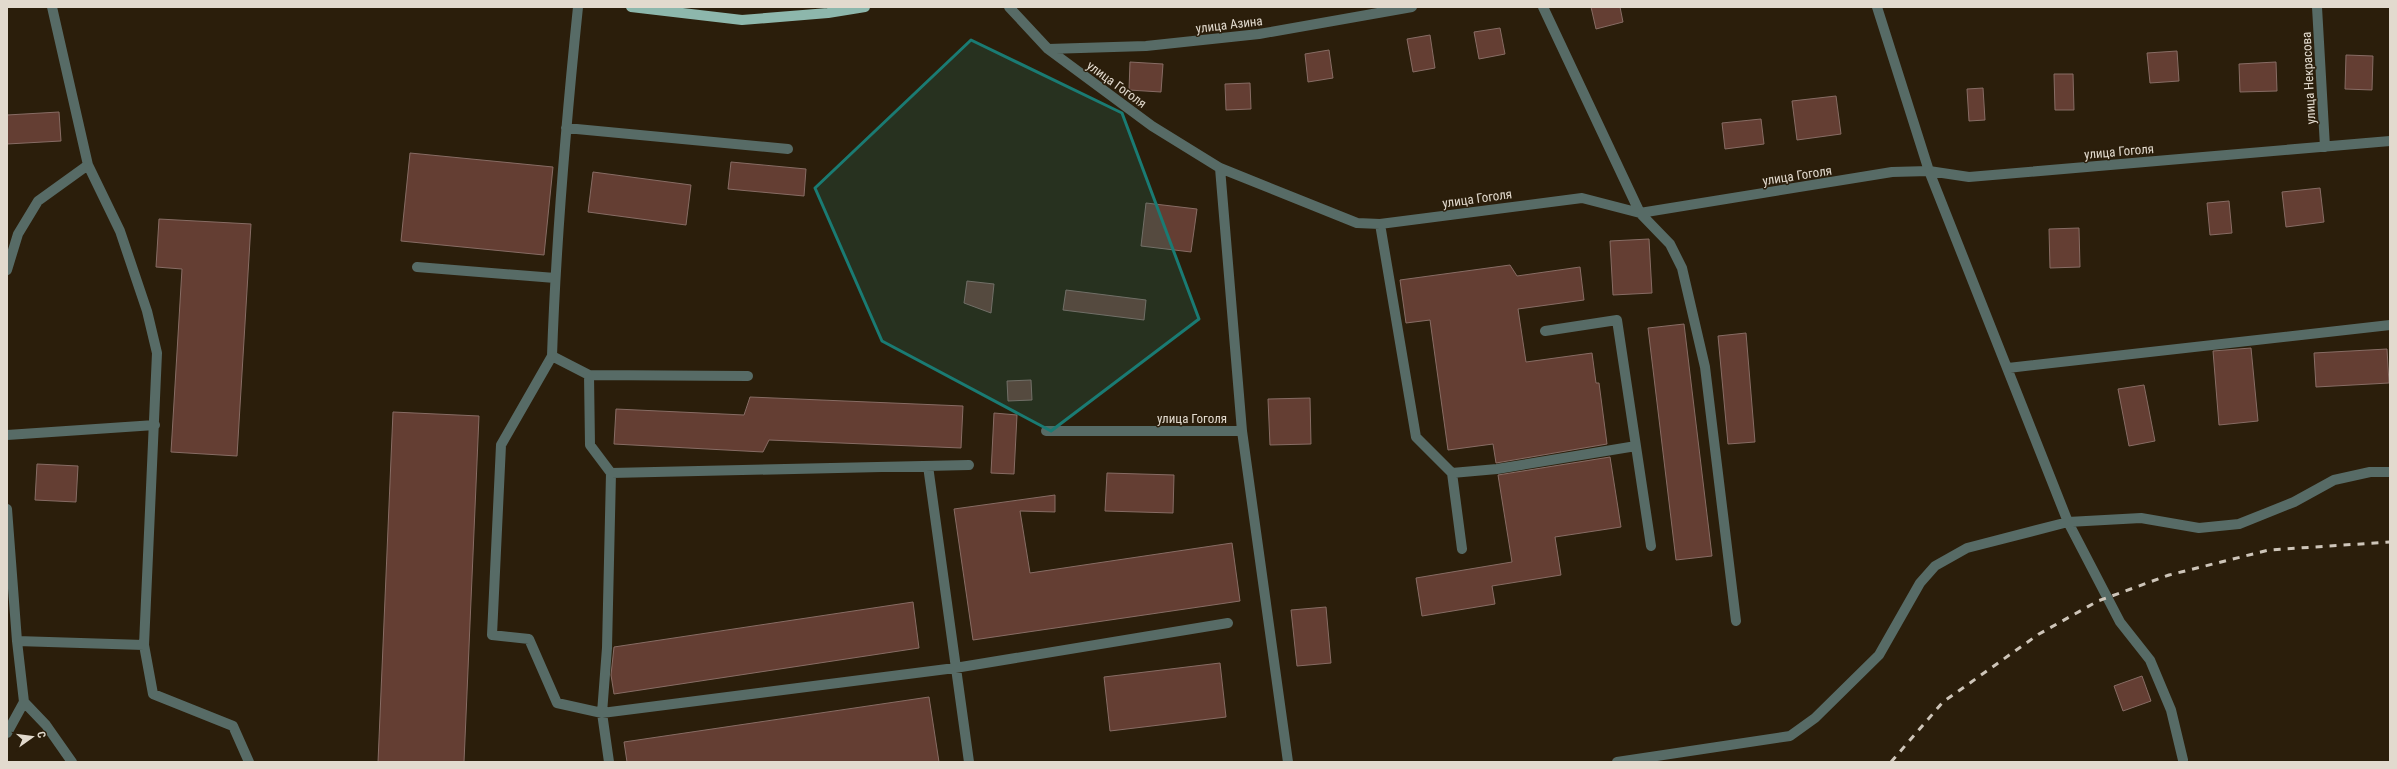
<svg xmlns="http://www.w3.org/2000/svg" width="2397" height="769" font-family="'Roboto Condensed',sans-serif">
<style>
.building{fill:#643e33;stroke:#876c64}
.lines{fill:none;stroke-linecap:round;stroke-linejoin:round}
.minor{stroke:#576b66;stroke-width:10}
.major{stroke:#8db7ac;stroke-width:10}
.rail{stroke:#cec5b9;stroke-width:3;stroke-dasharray:7 7;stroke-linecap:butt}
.marked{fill:#1a7b73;fill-opacity:0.2;stroke:#1a7b73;stroke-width:3;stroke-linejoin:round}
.labels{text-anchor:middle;stroke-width:3;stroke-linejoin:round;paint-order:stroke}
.street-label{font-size:13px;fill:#e2dace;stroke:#2b1e0b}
</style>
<rect width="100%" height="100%" fill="#2b1e0b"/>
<path class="building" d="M1591,7H1620L1623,22L1596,29Z
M1500,28L1505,54L1479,59L1474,32Z
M1430,35L1435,68L1413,72L1407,39Z
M1329,50L1333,78L1308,82L1305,54Z
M2177,51L2179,81L2150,83L2147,53Z
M2346,55L2373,56L2372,90L2345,89Z
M1130,62L1163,64L1161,92L1129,90Z
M2276,62L2277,91L2240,92L2239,64Z
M2054,74H2073L2074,110H2055Z
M1250,83L1251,109L1226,110L1225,84Z
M1983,88L1985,120L1969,121L1967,89Z
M1836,96L1841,134L1797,140L1792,101Z
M59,112L61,141L7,144V115Z
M1761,119L1764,144L1725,149L1722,123Z
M410,153L553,167L544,255L401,241Z
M731,162L806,169L804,196L728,189Z
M593,172L691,185L686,225L588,212Z
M2320,188L2324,222L2286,227L2282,192Z
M2229,201L2232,233L2210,235L2207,203Z
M1146,203L1197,209L1191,252L1141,246Z
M159,219L251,224L237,456L171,452L182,269L156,267Z
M2079,228L2080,267L2050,268L2049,229Z
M1649,239L1652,293L1613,295L1610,241Z
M1510,265L1517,276L1580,267L1584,300L1518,309L1526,362L1592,353L1596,383H1599L1607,444L1496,463L1493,444L1448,450L1430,320L1406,323L1400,280Z
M967,281L994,284L991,313L964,303Z
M1066,290L1146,300L1144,320L1063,310Z
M1684,324L1712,556L1676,560L1648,328Z
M1746,333L1755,442L1728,444L1718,336Z
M2251,348L2258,421L2219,425L2213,351Z
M2387,349L2389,383L2316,387L2314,353Z
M1031,380L1032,400L1008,401L1007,381Z
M2144,385L2155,441L2129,446L2118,389Z
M750,397L963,406L961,448L769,440L763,452L614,444L616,409L744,415Z
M1310,398L1311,444L1270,445L1268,399Z
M393,412L479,416L464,762H378Z
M994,413L1017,415L1014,474L991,473Z
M1610,457L1621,527L1555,537L1561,575L1492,586L1495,604L1422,616L1416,578L1512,562L1498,475Z
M37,464L78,466L76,502L35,500Z
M1107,473L1174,475L1173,513L1105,511Z
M1055,495V512L1020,511L1030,573L1232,543L1240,601L973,640L954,509Z
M913,602L919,648L614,694L611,675L614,647Z
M1326,607L1331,663L1297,666L1291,610Z
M1220,663L1226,717L1110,731L1104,677Z
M2142,676L2151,701L2123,711L2114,686Z
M929,697L939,762H627L624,742Z"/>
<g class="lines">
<path class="minor" d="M52,7L88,165L120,231L147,311L157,353L144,645L153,694L233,726L249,762
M578,7C566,123 556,239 552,356L589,375L590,445L611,473L607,648L602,713L609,762
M1009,7L1048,49L1152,126L1220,168L1357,223L1380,224L1582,198L1640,213L1892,172L1929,171L1969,177L2390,141
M1543,7L1640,213L1670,244L1682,268L1705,367L1736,621
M1877,7L1929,171L2068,522L2120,622L2150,660L2171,710L2183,760
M2317,7L2325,147
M1048,49L1146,46L1259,34L1412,7
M566,128L788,149
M1220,168L1242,431L1288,762
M1380,224L1416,437L1452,473L1462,549
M417,267L555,278
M7,270L18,234L38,201L88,165
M1545,331L1617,320L1651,546
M552,356L501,445L492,635L529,639L557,703L602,713L955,668L1228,623
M2008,368L2390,325
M589,375L748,376
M1046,431H1242
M7,435L155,425
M928,466L969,762
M611,473L969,465
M1452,473L1497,469L1636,446
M7,509L17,641L24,702L7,733
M17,641L144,645
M24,702L46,725L72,762
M1617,762L1790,736L1815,718L1879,655L1920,583L1935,566L1967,548L2068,522L2141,518L2199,528L2239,524L2294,502L2334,480L2370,472H2390"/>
<path class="major" d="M631,7L742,20L828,13L865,7"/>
<path class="rail" d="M1891,762L1943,702L2039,634L2098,601L2169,575L2269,550L2390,542"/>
</g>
<path class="marked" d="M971,40L1122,113L1199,319L1051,431L882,341L815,188Z"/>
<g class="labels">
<g class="street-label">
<text transform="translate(1229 24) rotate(-7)" y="5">улица Азина</text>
<text transform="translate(2308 78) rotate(-93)" y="5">улица Некрасова</text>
<text transform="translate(1117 84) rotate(36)" y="5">улица Гоголя</text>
<text transform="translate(2119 151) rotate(-5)" y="5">улица Гоголя</text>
<text transform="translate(1797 175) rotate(-9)" y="5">улица Гоголя</text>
<text transform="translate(1477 198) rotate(-8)" y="5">улица Гоголя</text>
<text x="1192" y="423">улица Гоголя</text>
</g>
</g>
<rect width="2397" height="769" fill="none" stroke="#e2dace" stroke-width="16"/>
<g transform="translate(32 737) rotate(76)" stroke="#2b1e0b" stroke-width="3" paint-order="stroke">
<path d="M0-3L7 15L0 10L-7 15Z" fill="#e2dace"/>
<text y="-6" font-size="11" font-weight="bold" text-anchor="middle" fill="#e2dace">С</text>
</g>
</svg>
